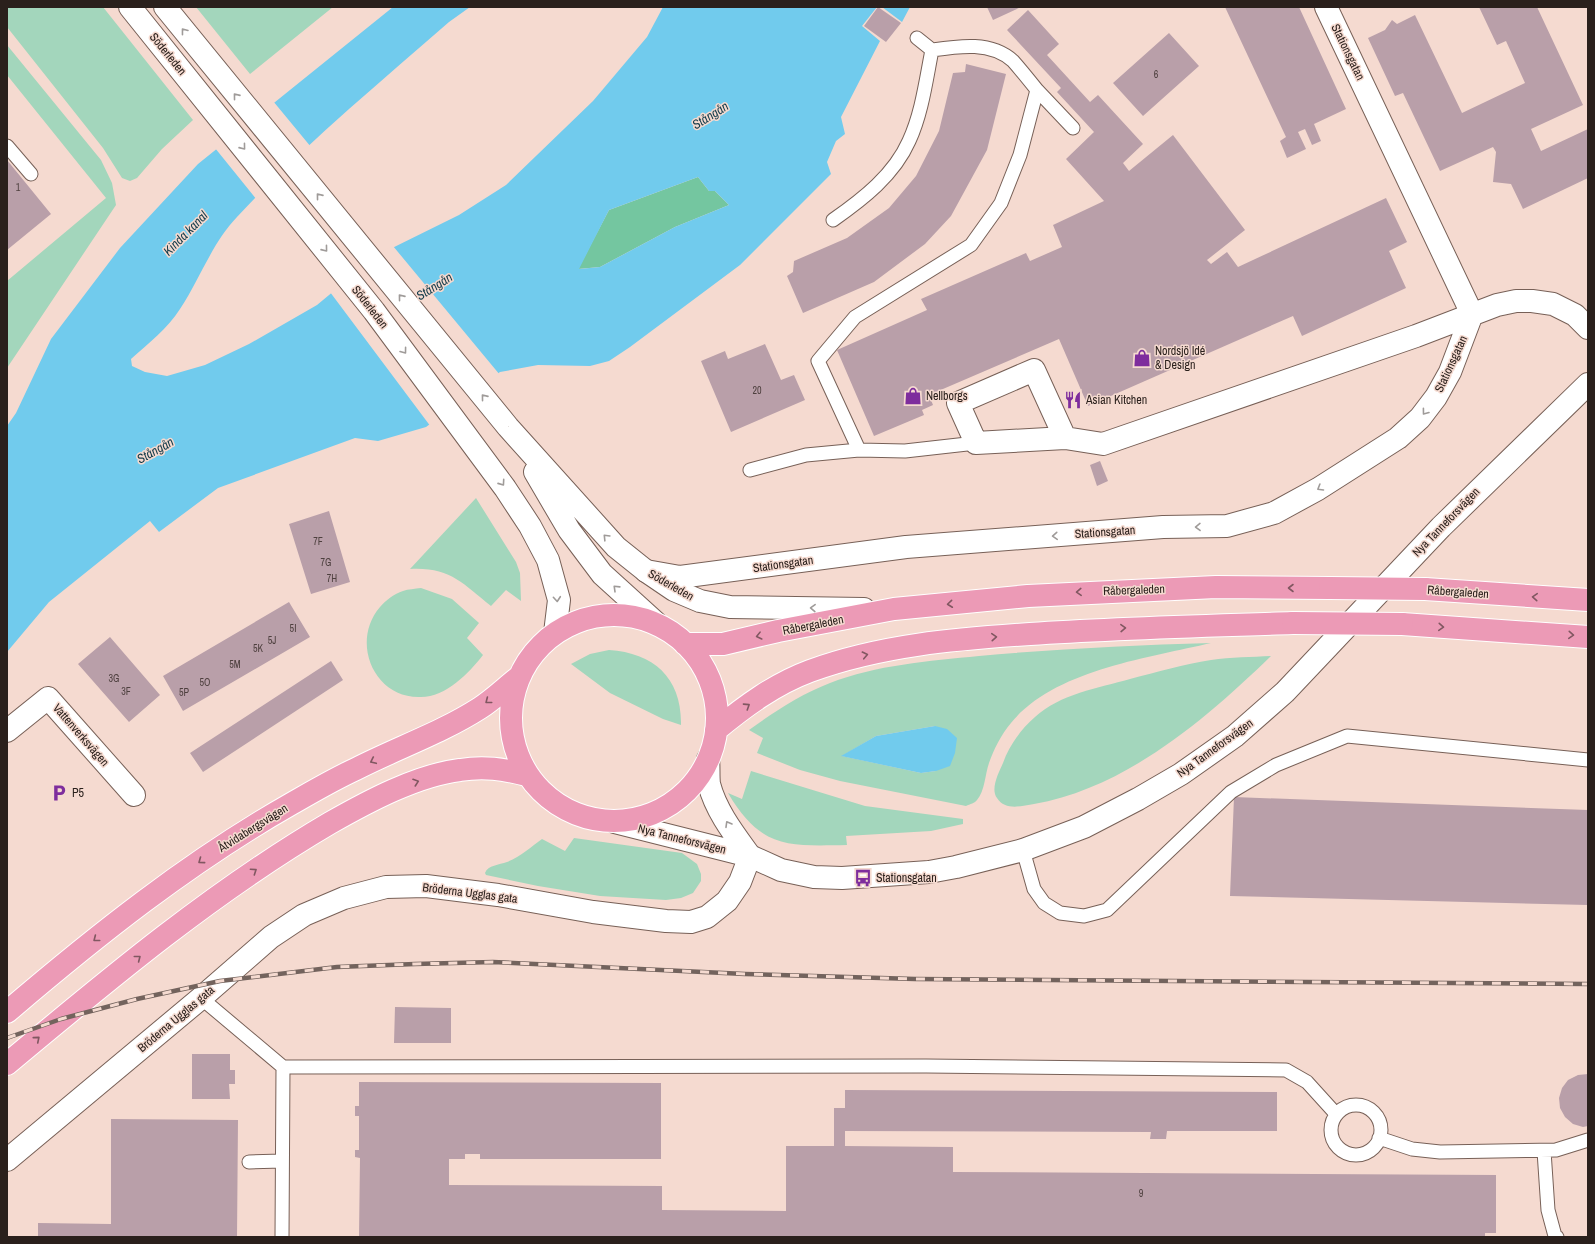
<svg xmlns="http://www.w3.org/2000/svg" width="1595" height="1244" font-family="'Archivo Narrow',sans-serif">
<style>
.green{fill:#a3d6bc;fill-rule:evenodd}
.forest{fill:#74c6a0}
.water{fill:#71cbed;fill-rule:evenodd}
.pier{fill:#f5dad0}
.building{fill:#b99fa9}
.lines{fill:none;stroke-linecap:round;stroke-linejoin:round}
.lane-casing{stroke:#776057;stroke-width:15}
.street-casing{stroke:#776057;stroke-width:24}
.secondary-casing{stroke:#776057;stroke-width:24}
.primary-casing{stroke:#fff;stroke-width:24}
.lane{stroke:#fff;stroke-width:13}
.street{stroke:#fff;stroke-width:22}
.secondary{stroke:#fff;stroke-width:22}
.primary{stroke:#ec9ab6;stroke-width:22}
.rail-casing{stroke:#73635d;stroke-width:4.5}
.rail{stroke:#f5dad0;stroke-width:3;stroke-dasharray:9;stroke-linecap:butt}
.primary-bridge-casing{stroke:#fff;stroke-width:24;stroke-linecap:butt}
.primary-bridge{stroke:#ec9ab6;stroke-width:22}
.oneway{stroke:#9f9b99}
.oneway2{stroke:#815761}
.labels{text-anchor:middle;stroke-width:3;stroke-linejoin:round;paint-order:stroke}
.number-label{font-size:10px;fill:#4e403f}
.street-label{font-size:12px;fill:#2a201c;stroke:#f5dad0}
.poi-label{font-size:12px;fill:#2a201c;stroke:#f5dad0;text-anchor:start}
.water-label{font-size:13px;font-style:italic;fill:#113a49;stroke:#f5dad0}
</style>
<rect width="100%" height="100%" fill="#f5dad0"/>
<path class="green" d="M7,7H103L193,120L162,149L137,178L130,181L122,178L103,148L7,27Z
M196,7H333L250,74Z
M7,45L101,160L112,183L116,205L7,368V281L106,198L7,75Z
M476,498L516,562L520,573L521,601L506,590L491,606C462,583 450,567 410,569Z
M421,588L452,599L479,623L467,638L483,655C469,673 446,697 421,697C374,699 350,642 380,607C386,600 394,594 403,591C408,589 415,589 421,588Z
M1211,643C1148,658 1054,670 1011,723C1001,735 994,749 989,763C985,774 985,791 977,800C975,803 970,804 966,806L840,781L800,770L757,753L763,738L749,730C774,712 801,694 830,683C876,665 929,661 979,656C1056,649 1133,645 1211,643ZM935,726L936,771L921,773L842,756L876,736Z
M609,650C654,653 682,678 681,725L663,719L610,693L571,664L590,654Z
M1271,656C1206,719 1126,788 1034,804C1022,806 1005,811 997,798C990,789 999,772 1003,763C1009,746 1021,729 1035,717C1060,694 1098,688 1130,679C1157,672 1184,664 1211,660C1231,657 1252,657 1271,656Z
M751,771L865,806L963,819V824L931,831L846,836L847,845C788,846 761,849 728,793L742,799Z
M574,838L682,853L697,864L701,874V881L693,893L681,898L666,900L600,896L538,886L486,875L485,873C488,865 499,865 507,862C520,857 531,847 542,839L565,851Z"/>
<path class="forest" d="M698,177L709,191H715L729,205L675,227L600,267L578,269L609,210Z"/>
<path class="water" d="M393,7H470L449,22C377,85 303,146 237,217C212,243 200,279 180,309C168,328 148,344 131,359L132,366L145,372L167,376L205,365L249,344L317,305L376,256L459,215L506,185L593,101L647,37L663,7H877L862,26L880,41L841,117L845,134L836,141L827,162L831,174L740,265L630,347L609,361L590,366L538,365L500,372L426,427L378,441L355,438L218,488L159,532L150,521L49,602L7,652V426L16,413L51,339L120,248L198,164ZM698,177L709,191H715L729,205L675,227L600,267L579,269L609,210Z
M882,7H910L902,22Z
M935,726L947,729L957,738L955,753L950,766L936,771L921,773L841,756L876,736Z"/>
<path class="pier" d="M273,101L311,147L257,200L215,148Z
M393,246L500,375L431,427L330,292L375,255Z"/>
<path class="building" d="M878,7L901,23L886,42L864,26Z
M987,7H1021L993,20Z
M1225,7H1299L1346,109L1314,124L1321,141L1312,145L1305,129L1298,132L1306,149L1287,158L1280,141L1286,137Z
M1479,7H1537L1583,105L1531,129L1541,151L1588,129V178L1523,209L1511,184L1493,182L1496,152L1493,147L1440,171L1403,93L1395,96L1368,38L1385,30L1392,20L1397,24L1415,15L1462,113L1525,83L1506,41L1497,45Z
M1028,10L1059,44L1047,55L1090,102L1098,95L1143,144L1123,163L1129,171L1173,135L1245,230L1207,260L1211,264L1227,252L1238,267L1386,198L1407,242L1389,251L1406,288L1302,336L1293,316L1088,406L1059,339L929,395L933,405L922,410L924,415L874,436L837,350L927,310L921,299L1026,253L1030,261L1062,247L1053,225L1104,201L1066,159L1094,132L1057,92L1061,88L1007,30Z
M1169,33L1199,66L1143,116L1113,83Z
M966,64L1006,74L987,150L951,216L925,244L874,282L803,313L787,276L793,272L794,261L847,238L889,208L916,176L939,131L953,73L965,72Z
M7,160L51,214L7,250Z
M765,344L781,380L794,375L805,400L731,432L701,361L725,351L728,359Z
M1100,461L1108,481L1097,486L1090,465Z
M329,511L350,582L311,594L289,524Z
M289,602L310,637L183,711L163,676Z
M110,637L160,695L129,722L78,664Z
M331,661L343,680L203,772L190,753Z
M1234,797L1588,810V905L1230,896Z
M395,1007L451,1008V1043H394Z
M192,1054H230V1070H235V1084H229L230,1099H192Z
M1588,1074V1126L1583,1127L1573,1124L1565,1117L1560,1108L1559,1098L1562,1088L1568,1080L1578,1075Z
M359,1082L661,1083V1159H480V1154H465V1159H449V1185L662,1186V1210L786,1211V1146H834V1108H845V1090L1277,1092V1131H1167L1166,1139H1150L1151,1132L845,1131V1146L953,1147V1172L1496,1175V1233H1485V1237H359L360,1158L355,1157V1150H359V1116H355V1106H359Z
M111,1119L238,1120L237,1237H38V1223L111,1224Z"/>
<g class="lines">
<g class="lane-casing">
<path id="lane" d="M917,38L932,50
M1037,90L1073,128
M7,146L31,174
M833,220C863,199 894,175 909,141C922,113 926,80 932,50C959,46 991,41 1013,61C1021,70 1029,80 1037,90L1020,155L1001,203L971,245L855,317L818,361L859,450
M750,470L806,455L859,450L905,451L976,443
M1023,850L1034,889L1044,903L1060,913L1084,916L1107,910L1231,792L1276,765L1347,736L1588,760
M201,998L283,1067
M1331 1130a25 25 0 1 1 50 0a25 25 0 1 1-50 0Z
M1379,1138L1412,1149L1440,1152L1556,1150L1588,1140
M1544,1151L1548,1210L1555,1236L1557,1237
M249,1162L282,1161
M282,1237L283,1067L926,1066L1286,1070L1307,1082L1336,1114"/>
</g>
<g class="street-casing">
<path id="street" d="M1065,438L1034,370L958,403L976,443L1065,438L1103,444L1416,336L1497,305L1516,301H1532L1553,304L1575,315L1588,328
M646,571L680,577L906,547L1163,527L1227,526L1274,513L1318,489L1398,438L1420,418L1436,397L1450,372L1472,314L1326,7
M7,731L48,698L134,795
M7,1160L201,998L271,937L304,915L344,898L386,887L426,886L498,895L593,912L666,921L691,922L707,917L727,901L740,882L750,856"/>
</g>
<g class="secondary-casing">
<path id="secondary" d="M130,7L374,311L505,488L530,526L548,560L559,600L555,633
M165,7L508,427L616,547L646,571L674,590L700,601L730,607L864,609
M535,472L569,530L602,574L656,623
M708,759C709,767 708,776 709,784C716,811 734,834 750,856
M615,822L750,856L781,870L814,877L842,878L929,872L956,867L1023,850L1084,827L1138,799L1181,774L1235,736L1285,692L1441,527L1588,384"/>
</g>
<g class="primary-casing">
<path id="primary" d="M1425,589L1588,600
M511 718a103 103 0 1 1 206 0a103 103 0 1 1-206 0Z
M1402,624L1588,637
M685,644H723L778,631L894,609L1028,596L1216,587L1330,588
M716,730C745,706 775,684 810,671C881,645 956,639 1030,634C1117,628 1205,626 1293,623
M7,1012C96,936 189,862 291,804C312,792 334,779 356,769C397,748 441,733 480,708C494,699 506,687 519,677
M7,1064C110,978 214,891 330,823C367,802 417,775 460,770C484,766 503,769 527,775"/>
</g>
<use href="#lane" class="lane"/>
<use href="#street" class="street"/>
<use href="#secondary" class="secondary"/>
<use href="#primary" class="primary"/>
<g class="rail-casing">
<path id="rail" d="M7,1038L61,1019L137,999L220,981L337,967L415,964L493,962L745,974L915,979L1588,984"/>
</g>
<use href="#rail" class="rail"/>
<g class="primary-bridge-casing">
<path id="primary-bridge" d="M1330,588L1425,589
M1293,623L1402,624"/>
</g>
<use href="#primary-bridge" class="primary-bridge"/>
</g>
<defs><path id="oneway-chevron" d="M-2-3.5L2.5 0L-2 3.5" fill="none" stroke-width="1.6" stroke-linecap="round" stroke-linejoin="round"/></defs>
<g class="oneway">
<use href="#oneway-chevron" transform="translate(184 31) rotate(-128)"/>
<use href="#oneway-chevron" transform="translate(236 96) rotate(-129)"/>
<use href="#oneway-chevron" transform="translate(243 147) rotate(51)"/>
<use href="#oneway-chevron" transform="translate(319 196) rotate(-129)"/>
<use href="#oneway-chevron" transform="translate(325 249) rotate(51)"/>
<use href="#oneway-chevron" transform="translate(401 297) rotate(-129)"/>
<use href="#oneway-chevron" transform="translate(404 351) rotate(53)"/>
<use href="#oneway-chevron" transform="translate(484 397) rotate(-129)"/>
<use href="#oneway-chevron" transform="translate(1425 412) rotate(127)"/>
<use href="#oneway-chevron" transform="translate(502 483) rotate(55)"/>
<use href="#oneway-chevron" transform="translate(1320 488) rotate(149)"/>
<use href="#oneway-chevron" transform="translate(1198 527) rotate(179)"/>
<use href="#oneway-chevron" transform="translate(1055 536) rotate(176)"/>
<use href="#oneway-chevron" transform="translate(606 537) rotate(-134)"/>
<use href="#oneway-chevron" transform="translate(616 588) rotate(-136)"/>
<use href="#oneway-chevron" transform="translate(557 599) rotate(85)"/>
<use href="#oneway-chevron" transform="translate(813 608) rotate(-178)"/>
<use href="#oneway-chevron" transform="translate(728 824) rotate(-120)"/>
</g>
<g class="oneway2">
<use href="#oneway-chevron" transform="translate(1291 588) rotate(-180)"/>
<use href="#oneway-chevron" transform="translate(1079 592) rotate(177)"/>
<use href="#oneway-chevron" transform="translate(1535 597) rotate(-176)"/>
<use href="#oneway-chevron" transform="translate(950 604) rotate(174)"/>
<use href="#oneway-chevron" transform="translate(1441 627) rotate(4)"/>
<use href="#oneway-chevron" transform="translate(1123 628) rotate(-2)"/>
<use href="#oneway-chevron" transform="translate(1571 635) rotate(4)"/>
<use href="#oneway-chevron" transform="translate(759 636) rotate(166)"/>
<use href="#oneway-chevron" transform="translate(994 637) rotate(-4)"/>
<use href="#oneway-chevron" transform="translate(865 655) rotate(-12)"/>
<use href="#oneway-chevron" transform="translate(488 701) rotate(142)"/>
<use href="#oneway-chevron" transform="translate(747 706) rotate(-33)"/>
<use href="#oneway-chevron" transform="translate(373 761) rotate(155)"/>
<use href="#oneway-chevron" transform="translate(416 782) rotate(-19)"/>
<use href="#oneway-chevron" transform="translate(201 861) rotate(144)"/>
<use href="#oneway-chevron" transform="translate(254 871) rotate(-34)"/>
<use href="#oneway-chevron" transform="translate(96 939) rotate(142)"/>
<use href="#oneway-chevron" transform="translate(138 958) rotate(-38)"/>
<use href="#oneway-chevron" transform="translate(37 1039) rotate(-40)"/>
</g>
<defs>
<g id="shop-bare" transform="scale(1.38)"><path d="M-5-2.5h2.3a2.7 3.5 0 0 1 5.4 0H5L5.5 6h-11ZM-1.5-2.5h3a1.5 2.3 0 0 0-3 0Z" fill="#7e2d9d" stroke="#f5dad0" stroke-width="2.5" paint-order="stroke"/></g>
<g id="restaurant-bare" transform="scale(1.38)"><path d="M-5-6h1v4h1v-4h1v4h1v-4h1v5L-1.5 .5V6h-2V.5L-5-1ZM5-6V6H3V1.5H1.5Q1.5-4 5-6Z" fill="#7e2d9d" stroke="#f5dad0" stroke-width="2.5" paint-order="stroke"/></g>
<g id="parking-bare" transform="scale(1.38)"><path d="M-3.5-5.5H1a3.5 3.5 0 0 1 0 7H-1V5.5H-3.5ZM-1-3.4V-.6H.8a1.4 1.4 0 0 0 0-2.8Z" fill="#7e2d9d" stroke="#f5dad0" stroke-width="2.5" paint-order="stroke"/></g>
<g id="bus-bare" transform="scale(1.38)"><path d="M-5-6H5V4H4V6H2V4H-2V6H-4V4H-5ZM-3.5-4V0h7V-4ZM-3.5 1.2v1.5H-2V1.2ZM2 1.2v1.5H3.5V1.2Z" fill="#7e2d9d" stroke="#f5dad0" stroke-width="2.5" paint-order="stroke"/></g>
</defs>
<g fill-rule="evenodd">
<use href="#shop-bare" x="1142" y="358"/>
<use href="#shop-bare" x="913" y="396"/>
<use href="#restaurant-bare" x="1073" y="400"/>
<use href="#parking-bare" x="59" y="793"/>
<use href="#bus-bare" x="863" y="878"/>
</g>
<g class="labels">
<g class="number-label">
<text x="1156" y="78">6</text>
<text x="18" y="191">1</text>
<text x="757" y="394">20</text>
<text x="318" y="545">7F</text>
<text x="326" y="566">7G</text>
<text x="332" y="582">7H</text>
<text x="293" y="632">5I</text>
<text x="272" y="644">5J</text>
<text x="258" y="652">5K</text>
<text x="235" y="668">5M</text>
<text x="114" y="682">3G</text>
<text x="205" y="686">5O</text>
<text x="126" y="695">3F</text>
<text x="184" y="696">5P</text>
<text x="1141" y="1197">9</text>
</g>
<g class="street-label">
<text transform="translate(1348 52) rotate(64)" y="4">Stationsgatan</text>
<text transform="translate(168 54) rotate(51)" y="4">Söderleden</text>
<text transform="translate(370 307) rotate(52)" y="4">Söderleden</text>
<text transform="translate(1451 364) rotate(-65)" y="4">Stationsgatan</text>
<text transform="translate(1446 522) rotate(-46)" y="4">Nya Tanneforsvägen</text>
<text transform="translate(1105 532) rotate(-4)" y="4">Stationsgatan</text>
<text transform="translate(783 564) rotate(-8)" y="4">Stationsgatan</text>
<text transform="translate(671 585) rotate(30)" y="4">Söderleden</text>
<text transform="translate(1134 590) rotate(-2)" y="4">Råbergaleden</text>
<text transform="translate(1458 592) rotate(4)" y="4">Råbergaleden</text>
<text transform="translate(813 625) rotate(-11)" y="4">Råbergaleden</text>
<text transform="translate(81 735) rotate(49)" y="4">Vattenverksvägen</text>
<text transform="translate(1215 748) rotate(-36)" y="4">Nya Tanneforsvägen</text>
<text transform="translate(253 828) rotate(-32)" y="4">Åtvidabergsvägen</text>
<text transform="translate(682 839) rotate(14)" y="4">Nya Tanneforsvägen</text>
<text transform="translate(470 893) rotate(7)" y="4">Bröderna Ugglas gata</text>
<text transform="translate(176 1019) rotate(-40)" y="4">Bröderna Ugglas gata</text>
</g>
<g class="poi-label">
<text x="1155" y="355">Nordsjö Idé<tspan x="1155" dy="14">&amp; Design</tspan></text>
<text x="926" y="400">Nellborgs</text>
<text x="1086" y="404">Asian Kitchen</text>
<text x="72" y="797">P5</text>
<text x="876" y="882">Stationsgatan</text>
</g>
<g class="water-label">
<text transform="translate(710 115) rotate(-32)" y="5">Stångån</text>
<text transform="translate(185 233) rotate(-45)" y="5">Kinda kanal</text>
<text transform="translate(434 286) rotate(-32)" y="5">Stångån</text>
<text transform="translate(155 450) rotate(-29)" y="5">Stångån</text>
</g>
</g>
<rect width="1595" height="1244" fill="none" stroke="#2a201c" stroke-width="16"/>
</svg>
